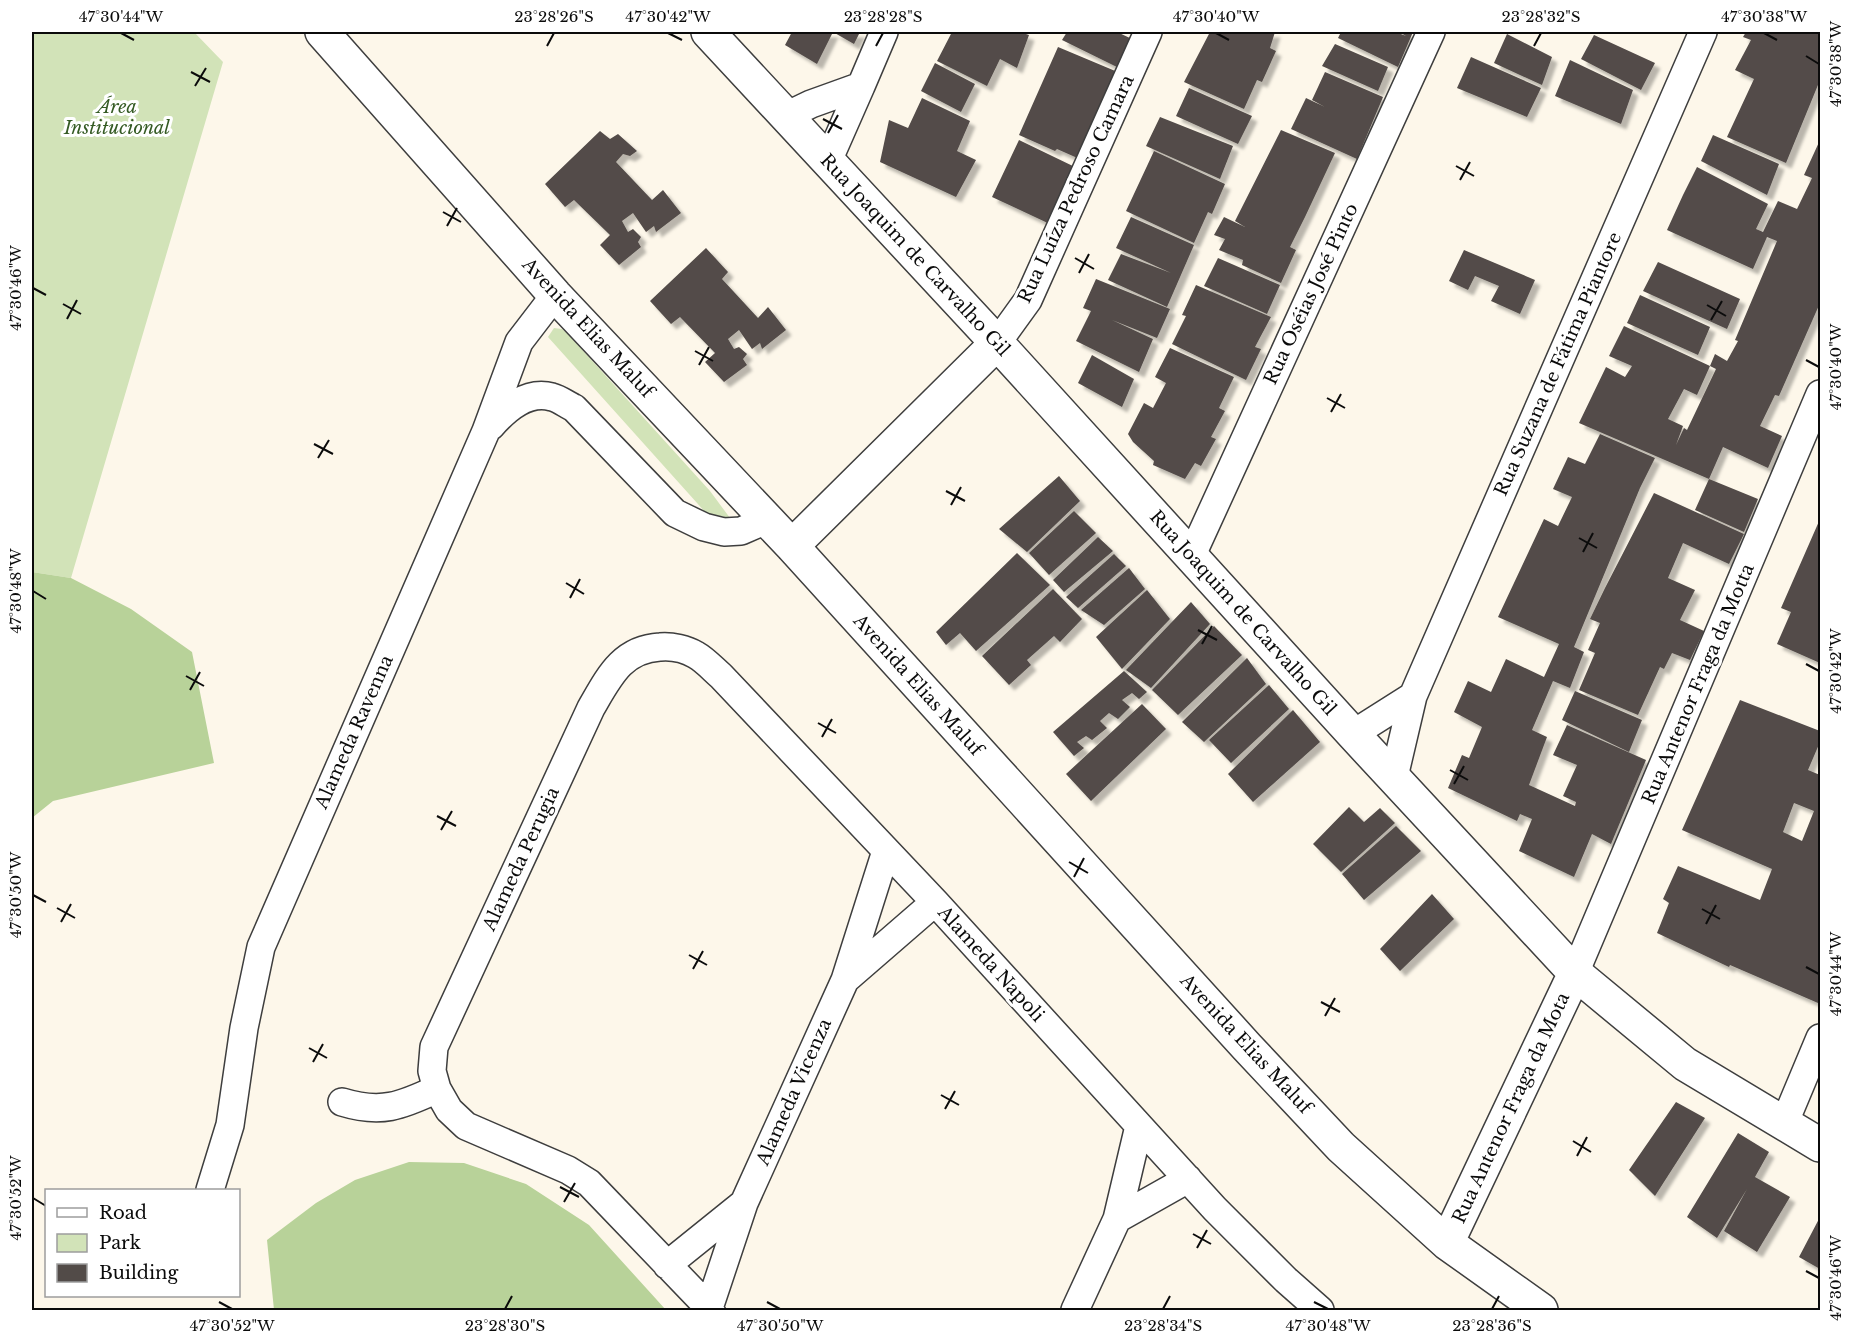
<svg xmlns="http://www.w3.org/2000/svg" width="1852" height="1342" font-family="'Libre Baskerville',serif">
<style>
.green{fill:#d2e3b8}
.forest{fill:#b8d299}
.building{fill:#524b48;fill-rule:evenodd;filter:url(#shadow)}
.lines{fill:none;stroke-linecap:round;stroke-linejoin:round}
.minor-casing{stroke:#3e3e3e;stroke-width:30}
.tertiary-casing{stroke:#3e3e3e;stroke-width:36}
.minor{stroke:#fff;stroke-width:27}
.tertiary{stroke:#fff;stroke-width:33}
.ticks{fill:none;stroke:#0b0b0b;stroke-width:2}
.labels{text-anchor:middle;stroke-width:6;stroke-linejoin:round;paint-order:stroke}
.park-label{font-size:18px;font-style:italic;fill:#345a23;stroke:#fff}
.street-label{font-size:18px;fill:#0b0b0b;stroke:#fff}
.neatline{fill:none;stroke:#0b0b0b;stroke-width:2}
.ticks-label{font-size:15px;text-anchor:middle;fill:#0b0b0b}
</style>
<defs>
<filter id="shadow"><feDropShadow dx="5.5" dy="5.5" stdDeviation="1.5" flood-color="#0004"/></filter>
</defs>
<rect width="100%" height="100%" fill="#fdf7ea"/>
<path class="green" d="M32,32H194L223,62L71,578L32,572Z
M554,328L562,329L567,333L710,491L730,518L706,513L548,337Z"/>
<path class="forest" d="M32,572L71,578L131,609L192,652L214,763L53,801L32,818Z
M409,1162L464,1163L526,1184L589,1225L666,1310H274L267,1240L316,1203L355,1180Z"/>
<path class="building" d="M792,32H860L854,44L833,32L817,64L785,45Z
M952,32H1020L1029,35L1017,68L1000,59L987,86L937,61Z
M1067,32H1117L1132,39L1121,69L1062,40Z
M1210,32H1275L1270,48L1276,51L1262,82L1257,80L1244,109L1184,82Z
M1341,32H1396L1406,36L1399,32H1413L1398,67L1338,38Z
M1746,32H1820V80L1786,163L1727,137L1754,79L1735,70L1751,40L1743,37Z
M1507,34L1552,57L1542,85L1494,63Z
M1594,35L1655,63L1641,90L1581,59Z
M1335,44L1388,67L1378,91L1322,66Z
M1058,47L1120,73L1082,160L1057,149L1055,151L1019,135Z
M1471,57L1541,88L1527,117L1457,88Z
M1570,60L1633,90L1621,124L1555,96Z
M935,63L975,84L961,112L921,91Z
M1325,72L1383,97L1357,159L1291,129L1306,98L1325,107L1312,100Z
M1189,88L1252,116L1238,144L1176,116Z
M922,98L970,121L957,151L976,160L956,197L880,162L889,120L908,128Z
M1160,117L1233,146L1220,179L1146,146Z
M1281,130L1335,153L1305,217L1290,247L1296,250L1281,283L1242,265L1243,260L1219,250L1225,239L1214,235L1224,217L1245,227L1235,221Z
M600,131L610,139L618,134L637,151L630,156L623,154L616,162L652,200L663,190L681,213L656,232L654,226L646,232L633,213L622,221L628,232L633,229L641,237L638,242L641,247L619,265L600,245L610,235L574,200L565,207L545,184Z
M1713,135L1779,164L1767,195L1701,161Z
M1019,140L1079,169L1052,225L992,197Z
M1820,140V303L1779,396L1775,395L1760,426L1782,436L1768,468L1723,447L1709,479L1579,423L1606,367L1625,377L1632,366L1609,356L1624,326L1710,366L1697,395L1684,389L1668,419L1683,426L1676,445L1684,428L1687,430L1716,369L1710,366L1715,354L1727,361L1738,341L1735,340L1777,241L1767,237L1753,269L1667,230L1683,195L1697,167L1768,204L1756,229L1763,232L1778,201L1797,209L1812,178L1804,175Z
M1154,151L1225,184L1212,214L1208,212L1194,243L1126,211Z
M1131,217L1194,245L1167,307L1108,280L1121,254L1171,273L1116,248Z
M706,248L728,272L722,279L758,318L768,307L786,330L762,349L760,343L752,349L739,330L728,339L734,349L739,347L747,354L743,359L747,365L724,382L705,362L715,353L680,317L671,324L650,301Z
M1464,250L1535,280L1520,314L1491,301L1499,286L1475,276L1468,290L1449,281Z
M1218,258L1280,285L1267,314L1204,286Z
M1658,262L1740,299L1727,329L1643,291Z
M1096,279L1170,309L1157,338L1112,320L1153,339L1139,372L1076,341L1091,311L1083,308Z
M1196,285L1271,317L1255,347L1261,349L1246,380L1172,344L1186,316L1182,315Z
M1640,295L1710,327L1698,355L1627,323Z
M1170,348L1234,377L1219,408L1225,411L1211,437L1216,439L1201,466L1195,463L1185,479L1153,465L1154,461L1133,442L1128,434L1144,403L1153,408L1166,383L1155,377Z
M1092,355L1134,379L1122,407L1078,383Z
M1600,434L1655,458L1640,488L1574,647L1584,652L1570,688L1553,681L1532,730L1547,737L1529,785L1575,806L1576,802L1563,796L1577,765L1553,755L1567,725L1646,760L1611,844L1592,834L1574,877L1519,851L1532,819L1520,814L1517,821L1448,788L1462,755L1469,758L1482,727L1454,712L1468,681L1491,692L1506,659L1544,677L1559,644L1498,617L1544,519L1558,526L1572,497L1553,489L1568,457L1585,464Z
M1059,476L1080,501L1027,552L999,529Z
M1709,479L1758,499L1744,532L1695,510Z
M1654,493L1744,534L1729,564L1683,543L1668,578L1695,590L1680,620L1704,631L1690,660L1672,653L1664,669L1660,667L1638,715L1579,690L1595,653L1588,650L1600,623L1590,619L1605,588Z
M1074,511L1096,533L1049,575L1029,553Z
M1820,519V663L1777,644L1791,612L1781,608Z
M1098,537L1113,551L1064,592L1053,580Z
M1017,553L1050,585L976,651L960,633L946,645L936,632Z
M1114,554L1126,566L1078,608L1066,597Z
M1129,568L1145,589L1104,625L1081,610Z
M1053,589L1082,619L1060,642L1054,636L1027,660L1031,665L1009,685L982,656Z
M1147,590L1170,619L1122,669L1096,637Z
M1191,602L1210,624L1151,688L1126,670Z
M1214,626L1242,655L1178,715L1152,690Z
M1247,658L1266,684L1204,742L1182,722Z
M1124,671L1147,692L1139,699L1132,693L1122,700L1130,707L1118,719L1109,713L1100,721L1107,728L1092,740L1086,736L1077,742L1084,748L1074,756L1053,732Z
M1269,685L1289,709L1231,763L1209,740Z
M1575,691L1642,720L1629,752L1562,720Z
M1740,700L1820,731V742L1808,770L1820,775V996L1818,1003L1730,965L1729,967L1657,933L1669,903L1663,899L1678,866L1760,900L1772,869L1682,830ZM1794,803L1814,811L1802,841L1783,832Z
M1142,704L1166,729L1091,801L1066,774Z
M1293,710L1320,742L1253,802L1228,774Z
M1349,807L1364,822L1380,808L1395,823L1341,872L1313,844Z
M1396,826L1421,851L1364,900L1342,874Z
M1432,894L1454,919L1400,971L1380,949Z
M1676,1102L1705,1118L1655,1196L1629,1170Z
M1738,1133L1769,1152L1755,1177L1790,1197L1757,1252L1724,1231L1747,1189L1717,1238L1687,1217Z
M1820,1217V1269L1799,1257Z"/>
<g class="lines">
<g class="minor-casing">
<path id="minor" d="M861,86L884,32
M786,116L811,104L861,86L828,161
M997,343L1028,300L1148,32
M491,426C506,409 527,390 552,397C560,399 567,405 574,408L675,513L704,527L724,532L741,531L766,520
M1191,557L1431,32
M1413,696L1703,32
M1353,734L1413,696L1394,777
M886,851L845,980L935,902
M1575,973L1820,394
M342,1102C381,1114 401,1106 437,1089
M1784,1124L1820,1038
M1139,1126L1117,1219L1188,1179
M210,1190L230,1125L244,1028L261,947L486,431L519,342L555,295
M744,1203L845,980
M667,1265L744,1203L709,1308
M711,1310L589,1183L568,1170L466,1126L449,1110L437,1089L432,1071L434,1047L591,708C609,677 622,649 660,647C672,646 686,649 696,655C705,660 713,669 721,676L935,902L1215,1209L1286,1280L1320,1310
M1075,1310L1117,1219"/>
</g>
<g class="tertiary-casing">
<path id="tertiary" d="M322,32L555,295L792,546L1247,1047L1341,1147L1447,1243L1541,1310
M708,32L997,343L1353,734L1575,973L1685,1064L1820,1145
M792,546L997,343
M1447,1243L1575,973"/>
</g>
<use href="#minor" class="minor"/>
<use href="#tertiary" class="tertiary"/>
</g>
<path class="ticks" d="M121,33L134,40M668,33L682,40M1216,33L1229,40M1764,33L1777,40M547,46L554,33M876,46L883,33M1534,46L1541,33M1806,56L1819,64M191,72L210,82M195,86L206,68M823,119L842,129M828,133L838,115M1456,166L1474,176M1460,180L1470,162M443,212L461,222M447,226L457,208M1075,258L1094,269M1079,273L1089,254M33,288L46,295M63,304L81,314M1707,305L1726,316M67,319L77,300M1711,320L1722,301M695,351L713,361M1806,360L1819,367M699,365L709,347M1327,398L1345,408M1331,412L1341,394M314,444L333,454M318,458L329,440M946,491L965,501M951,505L961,487M1579,538L1597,548M1583,552L1593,533M566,583L584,594M33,591L46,599M570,598L580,579M1198,630L1217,640M1202,644L1212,626M1806,664L1819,671M186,676L204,686M190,690L200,672M818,723L836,733M822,737L832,719M1450,770L1468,780M1454,784L1464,766M437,816L456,826M441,830L452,811M1069,862L1088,873M1074,877L1084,858M33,895L46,902M57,908L75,918M1702,909L1720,919M61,922L71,904M1706,924L1716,905M689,955L707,965M1806,967L1819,974M693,969L703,951M1321,1002L1340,1012M1325,1016L1335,998M309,1048L327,1058M313,1062L323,1044M941,1095L959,1105M945,1109L955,1091M1573,1141L1591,1152M1577,1156L1587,1137M560,1187L579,1197M33,1198L46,1206M564,1202L575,1183M1193,1234L1211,1244M1197,1248L1207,1230M1806,1271L1819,1278M219,1302L232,1309M767,1302L780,1309M1314,1302L1328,1309M505,1309L512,1296M1163,1309L1170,1296M1492,1309L1499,1296"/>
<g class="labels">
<g class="park-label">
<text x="117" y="113">Área<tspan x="117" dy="21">Institucional</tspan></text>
</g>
<g class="street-label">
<text transform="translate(1076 189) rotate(-65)" y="6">Rua Luíza Pedroso Camara</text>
<text transform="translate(915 255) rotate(47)" y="6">Rua Joaquim de Carvalho Gil</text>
<text transform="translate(1311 294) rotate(-65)" y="6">Rua Oséias José Pinto</text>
<text transform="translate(588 328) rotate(47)" y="6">Avenida Elias Maluf</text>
<text transform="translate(1558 364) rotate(-66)" y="6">Rua Suzana de Fátima Piantore</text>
<text transform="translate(1243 613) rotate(48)" y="6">Rua Joaquim de Carvalho Gil</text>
<text transform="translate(1698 684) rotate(-67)" y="6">Rua Antenor Fraga da Motta</text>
<text transform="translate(918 685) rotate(48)" y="6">Avenida Elias Maluf</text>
<text transform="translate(354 732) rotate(-66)" y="6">Alameda Ravenna</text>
<text transform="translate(521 859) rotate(-65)" y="6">Alameda Perugia</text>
<text transform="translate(991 964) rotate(48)" y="6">Alameda Napoli</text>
<text transform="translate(1246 1044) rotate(47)" y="6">Avenida Elias Maluf</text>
<text transform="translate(794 1092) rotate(-66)" y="6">Alameda Vicenza</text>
<text transform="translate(1511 1108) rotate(-65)" y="6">Rua Antenor Fraga da Mota</text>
</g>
</g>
<rect width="1852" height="1342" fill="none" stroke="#ffffff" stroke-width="66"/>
<rect x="45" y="1189" width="195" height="108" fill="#ffffff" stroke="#9d9d9d" stroke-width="1.5"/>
<rect x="57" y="1208" width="30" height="9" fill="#ffffff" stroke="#9d9d9d" stroke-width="1.5"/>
<text x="99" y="1219" font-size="18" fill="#0b0b0b">Road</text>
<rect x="57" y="1234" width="30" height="18" fill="#d2e3b8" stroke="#9d9d9d" stroke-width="1.5"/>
<text x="99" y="1249" font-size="18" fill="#0b0b0b">Park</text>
<rect x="57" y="1264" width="30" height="18" fill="#524b48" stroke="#9d9d9d" stroke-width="1.5"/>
<text x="99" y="1279" font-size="18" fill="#0b0b0b">Building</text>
<rect x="33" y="33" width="1786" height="1276" class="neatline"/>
<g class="ticks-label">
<text x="121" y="22">47°30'44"W</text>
<text x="554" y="22">23°28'26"S</text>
<text x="668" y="22">47°30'42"W</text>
<text x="883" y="22">23°28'28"S</text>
<text x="1216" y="22">47°30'40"W</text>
<text x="1541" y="22">23°28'32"S</text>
<text x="1764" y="22">47°30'38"W</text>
<text transform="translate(1836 64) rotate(-90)" y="5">47°30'38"W</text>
<text transform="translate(16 288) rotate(-90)" y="5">47°30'46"W</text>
<text transform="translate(1836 367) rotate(-90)" y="5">47°30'40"W</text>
<text transform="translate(16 591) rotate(-90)" y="5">47°30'48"W</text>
<text transform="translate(1836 671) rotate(-90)" y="5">47°30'42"W</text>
<text transform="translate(16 895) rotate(-90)" y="5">47°30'50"W</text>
<text transform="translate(1836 974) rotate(-90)" y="5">47°30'44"W</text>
<text transform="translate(16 1198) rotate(-90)" y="5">47°30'52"W</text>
<text transform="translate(1836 1278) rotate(-90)" y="5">47°30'46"W</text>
<text x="232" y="1331">47°30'52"W</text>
<text x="505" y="1331">23°28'30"S</text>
<text x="780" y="1331">47°30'50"W</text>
<text x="1163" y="1331">23°28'34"S</text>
<text x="1328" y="1331">47°30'48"W</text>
<text x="1492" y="1331">23°28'36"S</text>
</g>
</svg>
